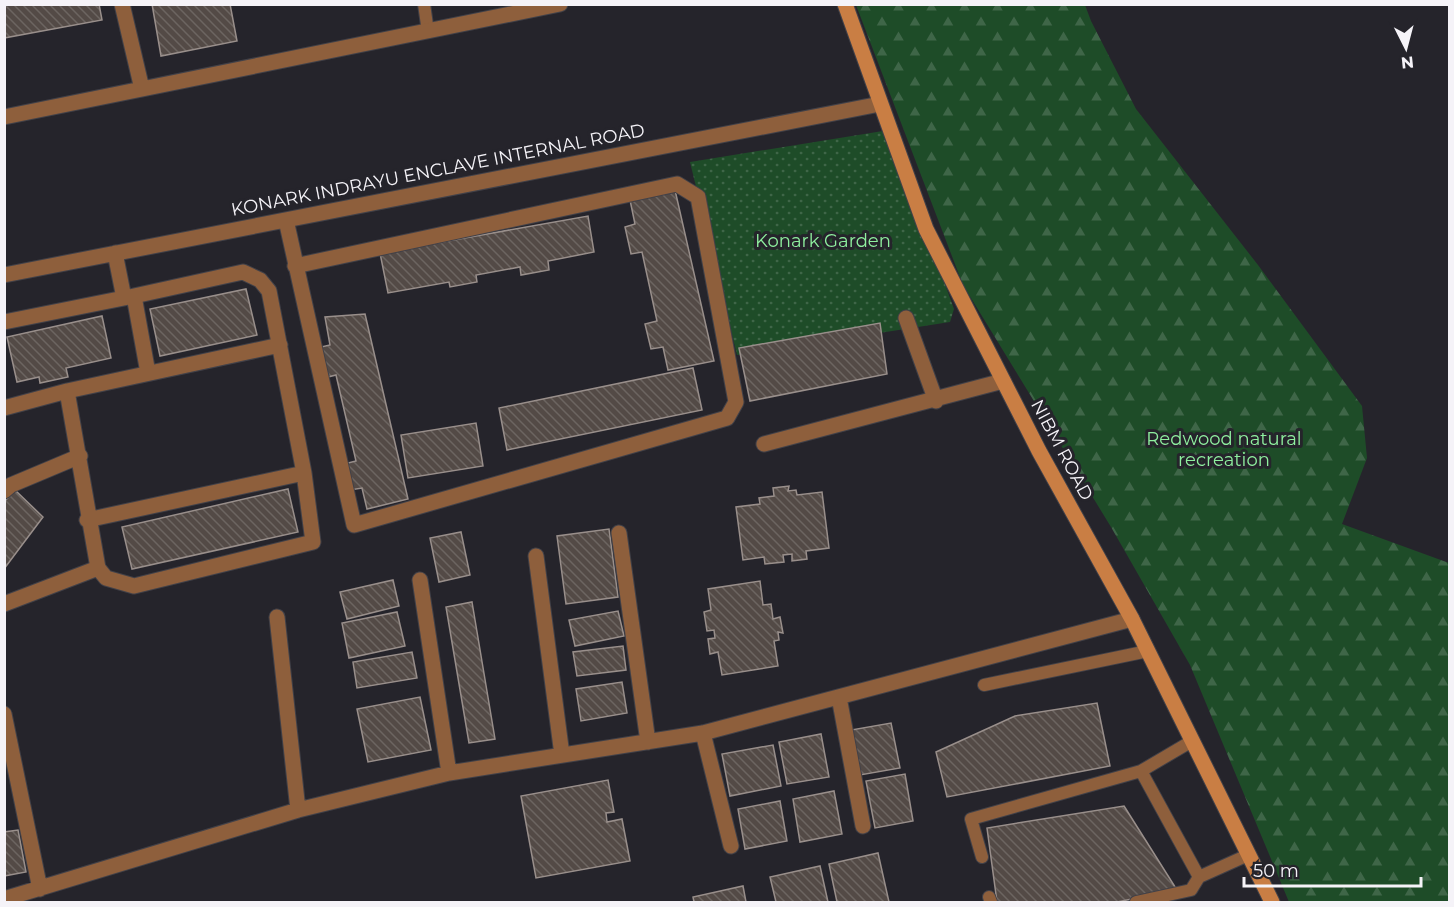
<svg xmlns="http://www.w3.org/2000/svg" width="1454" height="907" font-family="Montserrat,sans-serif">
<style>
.forest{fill:url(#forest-firs)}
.park{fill:url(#park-dots)}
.building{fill:url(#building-back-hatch);stroke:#998f8b;stroke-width:1.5}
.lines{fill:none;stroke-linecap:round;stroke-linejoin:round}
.lane-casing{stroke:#424148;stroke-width:14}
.street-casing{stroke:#424148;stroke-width:17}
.secondary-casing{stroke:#424148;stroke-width:17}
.lane{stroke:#8e5f3c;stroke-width:12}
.street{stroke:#8e5f3c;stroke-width:15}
.secondary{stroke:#c97e44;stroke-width:15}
.labels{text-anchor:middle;stroke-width:6;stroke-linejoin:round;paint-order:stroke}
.street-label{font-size:18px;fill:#f5f3f8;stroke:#25242b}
.park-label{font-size:18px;fill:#8ff09f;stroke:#25242b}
</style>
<defs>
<pattern id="forest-firs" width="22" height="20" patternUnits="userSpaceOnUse" patternTransform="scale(1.5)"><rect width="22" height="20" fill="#1e4c28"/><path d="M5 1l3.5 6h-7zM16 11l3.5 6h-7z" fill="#3f6648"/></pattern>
<pattern id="park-dots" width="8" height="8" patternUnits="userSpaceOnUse" patternTransform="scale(1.5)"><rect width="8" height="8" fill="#1e4c28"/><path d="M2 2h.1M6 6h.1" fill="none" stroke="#3f6648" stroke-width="1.8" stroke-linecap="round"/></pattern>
<pattern id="building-back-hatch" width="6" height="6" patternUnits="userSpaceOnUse" patternTransform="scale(1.5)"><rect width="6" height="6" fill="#534a46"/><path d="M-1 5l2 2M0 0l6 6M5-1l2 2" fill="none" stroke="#6c6561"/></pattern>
</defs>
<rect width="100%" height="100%" fill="#25242b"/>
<path class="forest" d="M856,5H1085L1091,21L1136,109L1258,265L1362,406L1367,458L1342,524L1449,563V902H1289L1190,665L1111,527L963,285Z"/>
<path class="park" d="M889,130L954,309L950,322L737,355L690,162Z"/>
<path class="building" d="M4,4H99L102,20L4,38Z
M152,4H230L237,41L161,56Z
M675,190L714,361L668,370L663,347L651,349L645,324L657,321L642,252L631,254L625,227L635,224L630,200Z
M588,216L594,252L548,261L549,270L521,275L520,267L476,275L477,282L450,287L449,282L388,293L380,253Z
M246,289L257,335L160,356L150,309Z
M365,314L408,499L367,509L362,488L350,490L344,464L356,461L336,375L328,377L321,347L330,345L325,317Z
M102,316L111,358L66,368L68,377L40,383L39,377L17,382L7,337Z
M880,323L887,374L750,401L739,348Z
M693,368L702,410L507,450L499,408Z
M476,423L483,466L408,478L401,435Z
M789,486L788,491L796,490L797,495L822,492L829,548L806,551L807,559L792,561V554L783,555L784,562L765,564L764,557L743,560L736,507L760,504L759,498L774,496L773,488Z
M288,489L298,532L132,569L122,527Z
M15,490L43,517L4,569V502Z
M609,529L618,597L566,604L557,536Z
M461,532L470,575L439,582L430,538Z
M393,580L399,606L347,619L340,592Z
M760,581L763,605L771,604L773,619L780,617L783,633L778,632L779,640L774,641L778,666L722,675L718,652L710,654L708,639L715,638L714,630L707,631L704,612L711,610L708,589Z
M472,602L495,739L469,743L446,607Z
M618,611L624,636L575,646L569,620Z
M397,612L405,646L349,658L342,623Z
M623,646L626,670L577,676L573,652Z
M412,652L417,678L357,688L353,662Z
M622,682L627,713L581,721L576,689Z
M420,697L431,750L368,762L357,709Z
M1097,703L1110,766L947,797L936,752L1015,716Z
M891,723L900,768L860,775L851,730Z
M821,734L829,777L787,784L779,742Z
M773,745L781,786L730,796L722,754Z
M905,774L913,821L875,828L866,781Z
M608,780L614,812L606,813L607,822L622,819L630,861L536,878L521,796Z
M834,791L842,834L800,842L793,799Z
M780,801L787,841L745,849L738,809Z
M1124,806L1177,890L1117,902H997L987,828Z
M18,830L26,872L4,876V832Z
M878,853L889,902H837L829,864Z
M820,866L828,902H776L770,877Z
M743,886L746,902H694L693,897Z"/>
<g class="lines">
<g class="lane-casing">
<path id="lane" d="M424,4L428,32
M984,685L1148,651
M1141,771L1199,877
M982,857L971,819L1141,771L1192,741
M989,897L991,902
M1136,902L1191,890L1199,877L1248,855"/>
</g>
<g class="street-casing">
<path id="street" d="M122,4L142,89
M4,117L560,4
M286,220L354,525L727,418L736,402L698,197L677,184L295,266
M115,253L124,298
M4,275L880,104
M906,318L936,401
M4,322L134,296
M67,391L98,568L106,578L134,586L313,542L304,473L269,291L260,280L243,272L134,296L148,373
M4,408L67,391L280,345
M764,444L1003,381
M4,491L11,485L80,456
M87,520L304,473
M619,533L648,742
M536,556L562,755
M420,580L449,773
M4,604L98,568
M277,617L298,810
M839,697L863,826
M4,714L40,889
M703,733L731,846
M4,899L298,810L449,773L703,733L1132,619"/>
</g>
<g class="secondary-casing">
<path id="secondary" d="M845,4L926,229L1039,451L1132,619L1272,902"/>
</g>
<use href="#lane" class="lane"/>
<use href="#street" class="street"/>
<use href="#secondary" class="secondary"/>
</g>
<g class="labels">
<g class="street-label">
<text transform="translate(438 170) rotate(-11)" y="6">KONARK INDRAYU ENCLAVE INTERNAL ROAD</text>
<text transform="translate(1062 450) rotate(62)" y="6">NIBM ROAD</text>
</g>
<g class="park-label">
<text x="823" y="247">Konark Garden</text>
<text x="1224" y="445">Redwood natural<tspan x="1224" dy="21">recreation</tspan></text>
</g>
</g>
<rect width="1454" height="907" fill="none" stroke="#f5f3f8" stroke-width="12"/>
<g transform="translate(1406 48) rotate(174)" stroke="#25242b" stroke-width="4.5" paint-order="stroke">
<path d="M0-4.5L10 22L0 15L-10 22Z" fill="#f5f3f8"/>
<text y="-9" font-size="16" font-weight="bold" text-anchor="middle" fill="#f5f3f8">N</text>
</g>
<path d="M1244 877v9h177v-9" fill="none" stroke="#f5f3f8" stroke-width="3"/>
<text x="1253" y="877" font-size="18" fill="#f5f3f8" stroke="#25242b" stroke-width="4.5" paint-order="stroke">50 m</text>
</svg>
